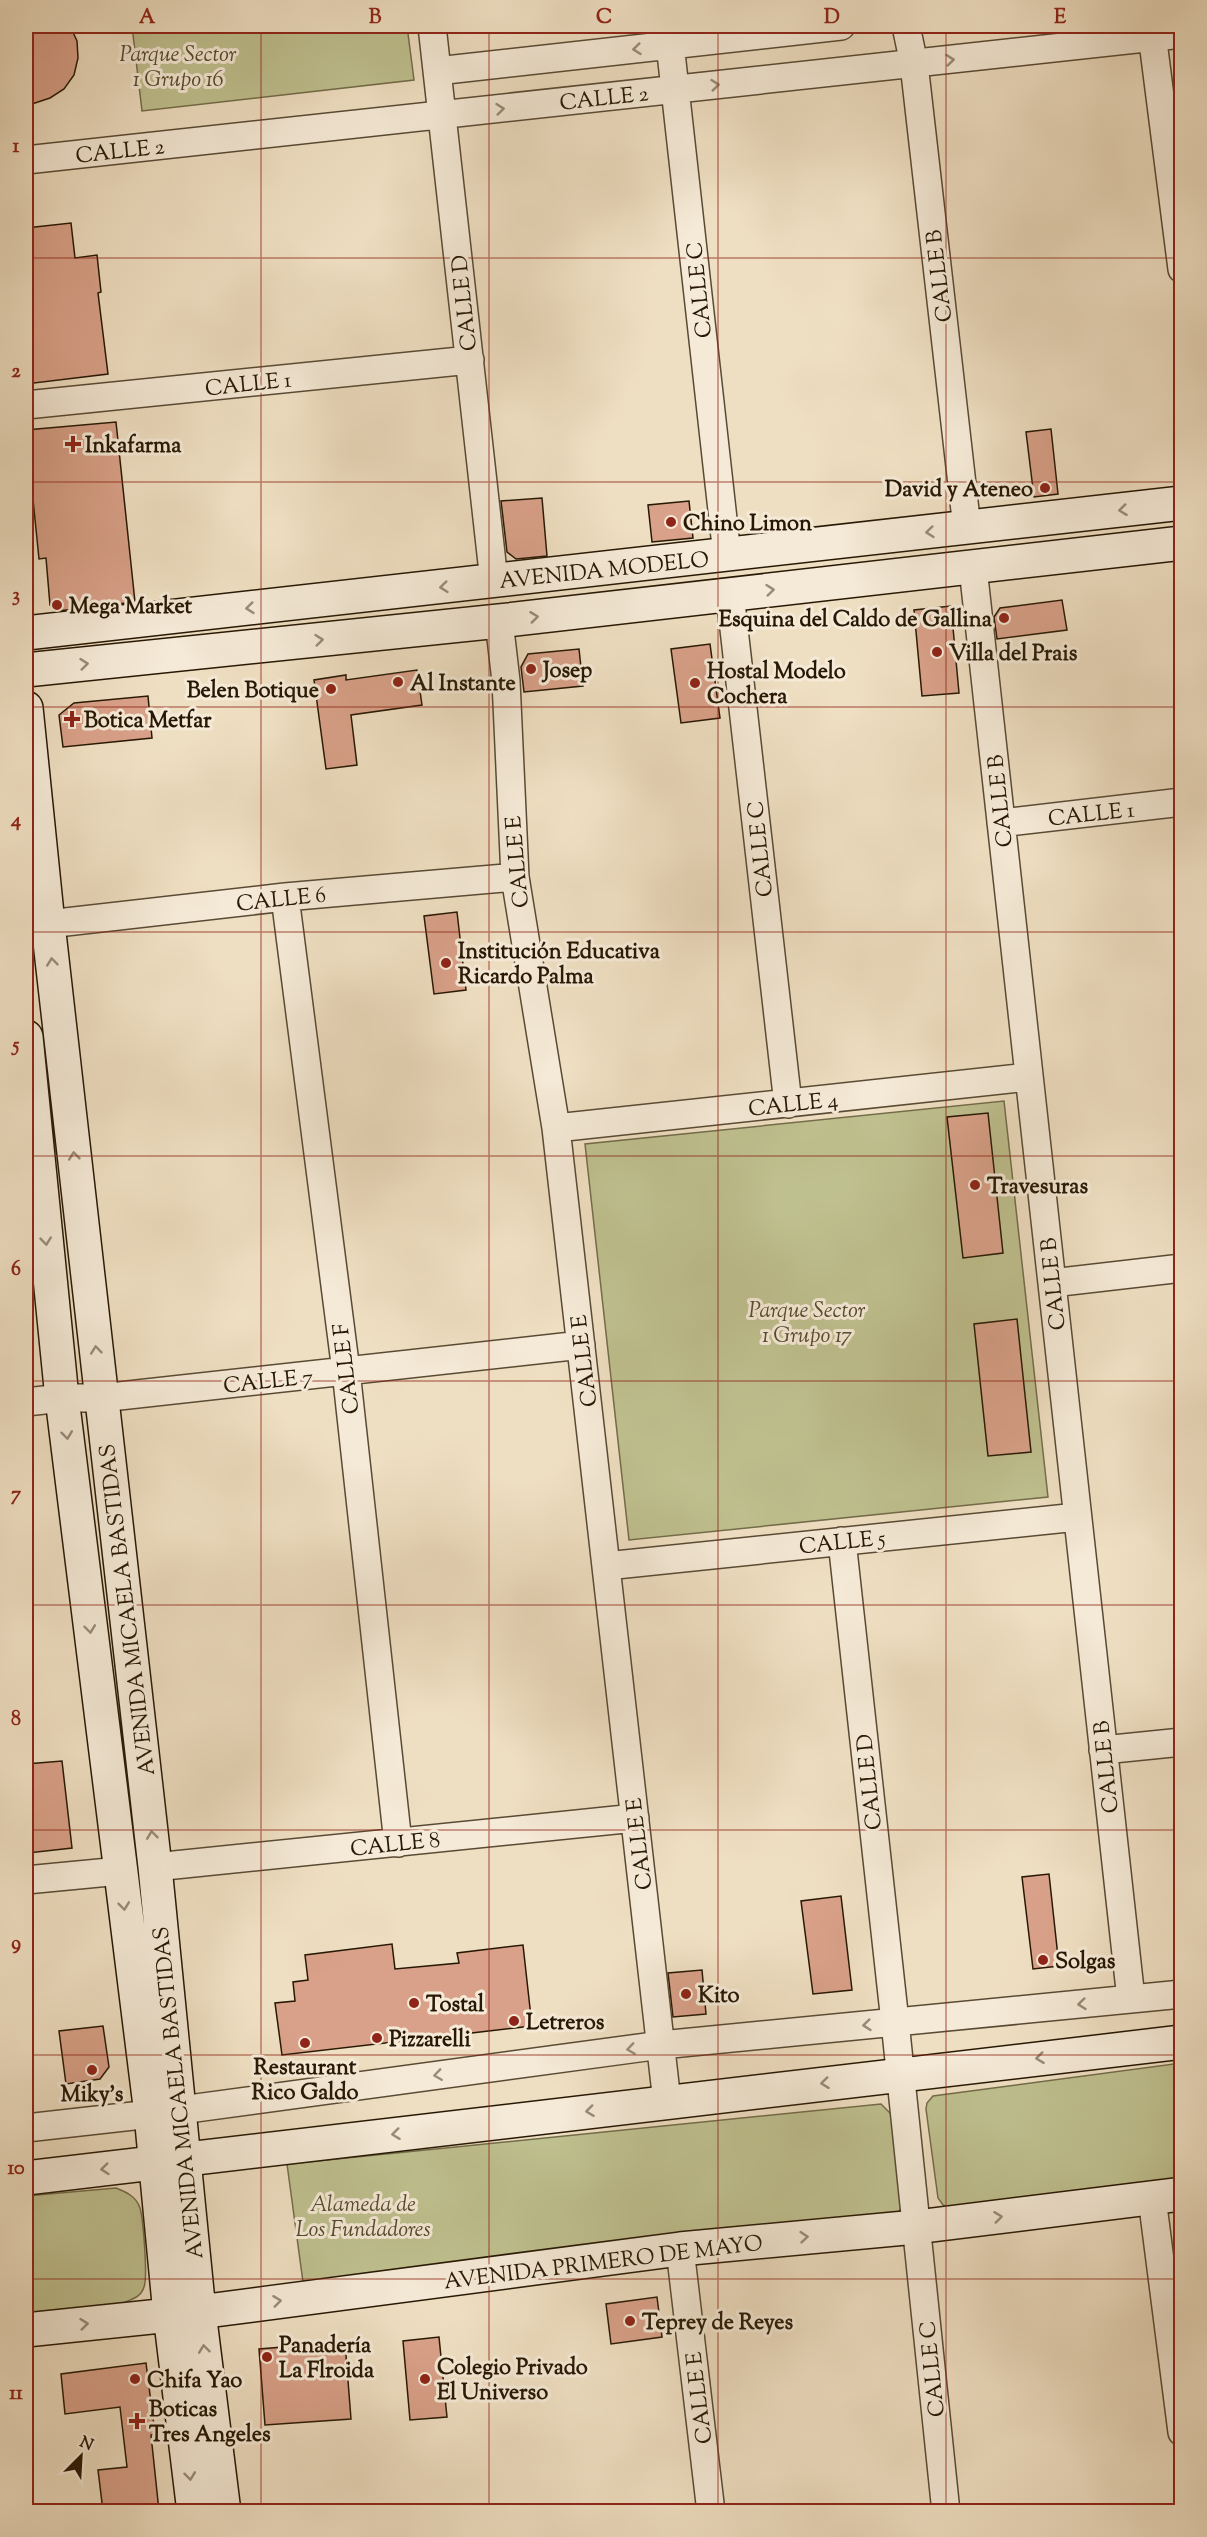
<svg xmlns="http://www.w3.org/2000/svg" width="1207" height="2537" font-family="'Sorts Mill Goudy',serif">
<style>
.green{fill:#bfc08f;stroke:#736c4a;stroke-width:1.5}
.building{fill:#d9a189;stroke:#271804;stroke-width:1.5}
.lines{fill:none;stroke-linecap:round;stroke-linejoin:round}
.street-casing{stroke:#594a34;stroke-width:30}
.secondary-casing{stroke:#271804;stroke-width:36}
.street{stroke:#f5ead7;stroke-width:27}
.secondary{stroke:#f5ead7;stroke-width:33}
.oneway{stroke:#988c78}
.grid{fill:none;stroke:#8f2418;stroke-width:1.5;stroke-opacity:0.55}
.poi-dot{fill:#8f2418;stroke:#f5ead7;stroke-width:2}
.labels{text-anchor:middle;stroke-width:6;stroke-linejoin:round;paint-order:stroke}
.park-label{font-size:22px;font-style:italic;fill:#554a2e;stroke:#f5ead7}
.street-label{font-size:22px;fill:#271804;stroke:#f5ead7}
.poi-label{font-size:22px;font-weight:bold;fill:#271804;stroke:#f5ead7;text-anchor:start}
.neatline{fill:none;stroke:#8f2418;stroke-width:2}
.grid-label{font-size:20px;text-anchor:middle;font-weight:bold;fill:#8f2418}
</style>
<rect width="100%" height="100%" fill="#efdfc2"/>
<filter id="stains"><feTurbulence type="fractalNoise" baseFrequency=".00333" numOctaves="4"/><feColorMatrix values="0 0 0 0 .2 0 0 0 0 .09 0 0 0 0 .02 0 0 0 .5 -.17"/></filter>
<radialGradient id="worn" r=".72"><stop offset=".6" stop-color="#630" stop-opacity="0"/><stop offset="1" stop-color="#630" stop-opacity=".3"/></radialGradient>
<path class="green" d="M132,26H407L414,80L142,111Z
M1004,1101L1048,1497L629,1540L585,1144Z
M1181,2063V2183L950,2208L943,2205L938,2198L926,2109L927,2103L933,2096Z
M881,2104L891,2114L902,2204L899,2212L886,2219L303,2282L287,2164Z
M116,2188C126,2192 136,2196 140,2208C143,2218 148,2277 144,2287C141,2297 133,2299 123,2303L26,2313V2196Z"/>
<path class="building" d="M26,26H70L77,41L78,58L74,75L64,89L50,98L26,106Z
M71,223L75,258L97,255L101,292L98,293L108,374L26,384V228Z
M116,422L135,602L58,611L50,605L46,558L39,559L26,430Z
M1051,429L1058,494L1034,497L1026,432Z
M542,498L547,556L516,559L507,552L501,501Z
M689,501L693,538L652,542L648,505Z
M1062,600L1067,630L997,639L994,617L1000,608Z
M951,606L959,693L922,696L914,610Z
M710,644L720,718L681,723L671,649Z
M579,649L583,686L524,692L521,667L528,654Z
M417,670L422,705L351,715L357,765L326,769L314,680L346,675V680Z
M148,696L152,738L63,747L59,715L74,703Z
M457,912L466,990L434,994L424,916Z
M988,1113L1003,1253L963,1258L947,1117Z
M1017,1319L1031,1452L988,1456L974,1324Z
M62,1761L72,1848L28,1853L26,1830V1764Z
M1049,1874L1059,1966L1033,1969L1022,1877Z
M841,1896L852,1990L813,1994L801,1901Z
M392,1944L395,1969L459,1963L457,1953L523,1945L532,2026L282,2055L275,2003L295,2001L293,1982L308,1980L305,1955Z
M702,1970L706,2014L673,2017L668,1973Z
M103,2026L109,2067L100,2079L66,2084L59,2031Z
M657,2297L662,2337L611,2344L606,2304Z
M439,2337L447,2417L410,2420L403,2341Z
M345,2342L351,2419L265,2425L259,2349Z
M146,2363L155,2434L151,2435L159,2511H103L98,2470L127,2467L120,2407L65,2414L61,2374Z"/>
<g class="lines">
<g class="street-casing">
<path id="street" d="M432,26L494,581
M668,26L727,555
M906,26L914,64L967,528
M1151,26L1182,269
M437,71L841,26
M26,160L1182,34
M26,405L470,360
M973,568L1131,1999
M730,594L788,1104
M499,621L506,681L515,877L556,1128L667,2102
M1001,823L1182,802
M285,897L346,1371L398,1843
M48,924L285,897L515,877
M556,1128L1029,1077
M1052,1283L1182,1268
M26,1402L62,1398H101L581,1345
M842,1541L895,2022L946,2512
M606,1566L1077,1517
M1103,1750L1182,1742
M155,1867L635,1818
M26,1880L120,1871
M26,2128L151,2114L661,2045L1182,1994
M1152,2198L1182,2432
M680,2249L711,2512"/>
</g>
<g class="secondary-casing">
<path id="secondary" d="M26,633L1182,503
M26,670L499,621L1182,543
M26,708L48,924L155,1867L199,2312L224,2512
M26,1037L62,1398L151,2114L170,2314L194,2512
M26,2178L1182,2042
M26,2330L199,2312L680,2249L916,2227L1182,2194"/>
</g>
<use href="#street" class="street"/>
<use href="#secondary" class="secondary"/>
</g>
<defs><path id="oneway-chevron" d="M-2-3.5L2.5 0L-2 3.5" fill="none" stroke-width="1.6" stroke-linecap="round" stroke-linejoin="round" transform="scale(1.5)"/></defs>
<g class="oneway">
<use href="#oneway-chevron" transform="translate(637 49) rotate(174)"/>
<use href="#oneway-chevron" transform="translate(950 60) rotate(-6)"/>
<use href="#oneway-chevron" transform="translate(715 85) rotate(-6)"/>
<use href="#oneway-chevron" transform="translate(500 109) rotate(-6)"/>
<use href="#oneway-chevron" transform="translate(1123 510) rotate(173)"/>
<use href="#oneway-chevron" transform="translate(930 532) rotate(174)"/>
<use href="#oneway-chevron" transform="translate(444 587) rotate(174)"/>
<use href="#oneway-chevron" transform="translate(770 590) rotate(-6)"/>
<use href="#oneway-chevron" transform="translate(250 608) rotate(174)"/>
<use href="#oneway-chevron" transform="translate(534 617) rotate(-7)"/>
<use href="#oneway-chevron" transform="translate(319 640) rotate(-6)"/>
<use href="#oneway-chevron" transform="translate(84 664) rotate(-6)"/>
<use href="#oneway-chevron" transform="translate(52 962) rotate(-96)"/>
<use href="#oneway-chevron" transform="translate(74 1156) rotate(-96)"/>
<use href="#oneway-chevron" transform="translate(46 1241) rotate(84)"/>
<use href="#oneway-chevron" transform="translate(96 1350) rotate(-96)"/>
<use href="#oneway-chevron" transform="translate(67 1435) rotate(83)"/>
<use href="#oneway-chevron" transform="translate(90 1629) rotate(83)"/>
<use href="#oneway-chevron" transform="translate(152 1835) rotate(-97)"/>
<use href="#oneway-chevron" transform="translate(124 1906) rotate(83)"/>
<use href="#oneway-chevron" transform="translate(1082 2004) rotate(174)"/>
<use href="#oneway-chevron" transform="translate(867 2025) rotate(174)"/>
<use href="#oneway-chevron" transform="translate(631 2049) rotate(172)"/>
<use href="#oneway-chevron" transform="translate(1040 2058) rotate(173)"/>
<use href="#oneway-chevron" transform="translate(438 2075) rotate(172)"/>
<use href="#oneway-chevron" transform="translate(825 2083) rotate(173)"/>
<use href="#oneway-chevron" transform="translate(590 2111) rotate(173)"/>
<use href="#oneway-chevron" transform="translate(396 2134) rotate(173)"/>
<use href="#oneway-chevron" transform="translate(105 2169) rotate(174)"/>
<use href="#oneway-chevron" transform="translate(998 2217) rotate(-7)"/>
<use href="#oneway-chevron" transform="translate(804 2237) rotate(-5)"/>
<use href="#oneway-chevron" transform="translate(277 2301) rotate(-7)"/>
<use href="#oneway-chevron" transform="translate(84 2324) rotate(-6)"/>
<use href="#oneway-chevron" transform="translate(204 2349) rotate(-97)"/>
<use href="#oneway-chevron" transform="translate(190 2476) rotate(83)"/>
</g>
<path class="grid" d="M261,26V2512M489,26V2512M718,26V2512M946,26V2512M26,258H1182M26,482H1182M26,707H1182M26,932H1182M26,1156H1182M26,1381H1182M26,1605H1182M26,1830H1182M26,2055H1182M26,2279H1182"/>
<g class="poi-dot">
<path d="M70 435h6v6h6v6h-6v6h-6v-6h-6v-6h6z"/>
<circle cx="1045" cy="488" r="6"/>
<circle cx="671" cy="522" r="6"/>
<circle cx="57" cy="605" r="6"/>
<circle cx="1004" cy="618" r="6"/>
<circle cx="937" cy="652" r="6"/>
<circle cx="531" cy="669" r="6"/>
<circle cx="398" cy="682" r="6"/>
<circle cx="695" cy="683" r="6"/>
<circle cx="331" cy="689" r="6"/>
<path d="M69 710h6v6h6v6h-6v6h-6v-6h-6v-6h6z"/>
<circle cx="446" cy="963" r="6"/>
<circle cx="975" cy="1185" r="6"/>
<circle cx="1043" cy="1960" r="6"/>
<circle cx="686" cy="1994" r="6"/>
<circle cx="414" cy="2003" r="6"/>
<circle cx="514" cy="2021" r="6"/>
<circle cx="377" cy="2038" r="6"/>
<circle cx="305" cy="2043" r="6"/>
<circle cx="92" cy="2070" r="6"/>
<circle cx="630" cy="2321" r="6"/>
<circle cx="267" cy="2357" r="6"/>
<circle cx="135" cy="2379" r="6"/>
<circle cx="425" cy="2379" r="6"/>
<path d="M134 2412h6v6h6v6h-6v6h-6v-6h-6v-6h6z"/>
</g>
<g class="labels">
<g class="park-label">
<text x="178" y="61">Parque Sector<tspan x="178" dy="25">1 Grupo 16</tspan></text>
<text x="807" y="1317">Parque Sector<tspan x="807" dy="25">1 Grupo 17</tspan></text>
<text x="363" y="2211">Alameda de<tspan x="363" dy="25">Los Fundadores</tspan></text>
</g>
<g class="street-label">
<text transform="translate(604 97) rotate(-6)" y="8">CALLE 2</text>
<text transform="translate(120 150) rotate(-6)" y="8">CALLE 2</text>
<text transform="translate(938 276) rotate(-97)" y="8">CALLE B</text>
<text transform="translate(698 290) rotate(-96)" y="8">CALLE C</text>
<text transform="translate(463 303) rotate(-96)" y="8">CALLE D</text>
<text transform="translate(248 383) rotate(-6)" y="8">CALLE 1</text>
<text transform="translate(604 569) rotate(-6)" y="8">AVENIDA MODELO</text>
<text transform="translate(999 801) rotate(-96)" y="8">CALLE B</text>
<text transform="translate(1091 813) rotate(-6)" y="8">CALLE 1</text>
<text transform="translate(759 849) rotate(-96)" y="8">CALLE C</text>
<text transform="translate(516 862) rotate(-95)" y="8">CALLE E</text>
<text transform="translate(281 898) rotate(-6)" y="8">CALLE 6</text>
<text transform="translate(793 1103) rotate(-6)" y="8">CALLE 4</text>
<text transform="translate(1052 1284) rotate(-96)" y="8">CALLE B</text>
<text transform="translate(583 1361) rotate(-97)" y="8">CALLE E</text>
<text transform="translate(345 1369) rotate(-97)" y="8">CALLE F</text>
<text transform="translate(268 1380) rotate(-6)" y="8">CALLE 7</text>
<text transform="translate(842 1541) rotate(-6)" y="8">CALLE 5</text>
<text transform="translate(126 1610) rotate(-97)" y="8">AVENIDA MICAELA BASTIDAS</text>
<text transform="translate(1105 1767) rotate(-96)" y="8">CALLE B</text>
<text transform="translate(868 1782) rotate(-96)" y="8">CALLE D</text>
<text transform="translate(395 1843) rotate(-6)" y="8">CALLE 8</text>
<text transform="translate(638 1844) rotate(-97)" y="8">CALLE E</text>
<text transform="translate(177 2093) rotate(-96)" y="8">AVENIDA MICAELA BASTIDAS</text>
<text transform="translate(603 2261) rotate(-7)" y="8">AVENIDA PRIMERO DE MAYO</text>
<text transform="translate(931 2369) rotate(-96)" y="8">CALLE C</text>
<text transform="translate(698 2398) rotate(-97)" y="8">CALLE E</text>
</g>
<g class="poi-label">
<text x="85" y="452">Inkafarma</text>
<text x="1033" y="496" text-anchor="end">David y Ateneo</text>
<text x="683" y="530">Chino Limon</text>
<text x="69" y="613">Mega Market</text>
<text x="992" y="626" text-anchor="end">Esquina del Caldo de Gallina</text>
<text x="949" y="660">Villa del Prais</text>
<text x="543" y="677">Josep</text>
<text x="707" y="678">Hostal Modelo<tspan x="707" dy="25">Cochera</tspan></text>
<text x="410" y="690">Al Instante</text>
<text x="319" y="697" text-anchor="end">Belen Botique</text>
<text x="84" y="727">Botica Metfar</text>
<text x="458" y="958">Institución Educativa<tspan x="458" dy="25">Ricardo Palma</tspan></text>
<text x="987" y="1193">Travesuras</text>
<text x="1055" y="1968">Solgas</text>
<text x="698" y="2002">Kito</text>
<text x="426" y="2011">Tostal</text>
<text x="526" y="2029">Letreros</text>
<text x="389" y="2046">Pizzarelli</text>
<text x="305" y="2074" text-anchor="middle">Restaurant<tspan x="305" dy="25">Rico Galdo</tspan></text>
<text x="92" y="2101" text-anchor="middle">Miky's</text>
<text x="642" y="2329">Teprey de Reyes</text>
<text x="279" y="2352">Panadería<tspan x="279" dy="25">La Flroida</tspan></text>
<text x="437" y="2374">Colegio Privado<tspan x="437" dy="25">El Universo</tspan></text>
<text x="147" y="2387">Chifa Yao</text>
<text x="149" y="2416">Boticas<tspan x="149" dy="25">Tres Angeles</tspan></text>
</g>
</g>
<rect width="1207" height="2537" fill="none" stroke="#efdfc2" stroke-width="66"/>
<g transform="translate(81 2456) rotate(24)" stroke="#f5ead7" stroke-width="4.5" paint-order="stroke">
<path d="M0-4.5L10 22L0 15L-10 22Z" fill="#271804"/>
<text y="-9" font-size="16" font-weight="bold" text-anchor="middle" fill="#271804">N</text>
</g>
<rect x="33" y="33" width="1141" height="2471" class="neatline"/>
<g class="grid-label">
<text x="147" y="23">A</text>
<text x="375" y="23">B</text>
<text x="604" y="23">C</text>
<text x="832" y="23">D</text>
<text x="1060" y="23">E</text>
<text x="16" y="152">1</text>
<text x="16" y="377">2</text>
<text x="16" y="601">3</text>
<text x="16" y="826">4</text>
<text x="16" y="1051">5</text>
<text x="16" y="1275">6</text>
<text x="16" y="1500">7</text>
<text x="16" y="1725">8</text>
<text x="16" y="1949">9</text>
<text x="16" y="2174">10</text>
<text x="16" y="2399">11</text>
</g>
<rect width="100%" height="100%" filter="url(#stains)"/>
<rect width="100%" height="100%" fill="url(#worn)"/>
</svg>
